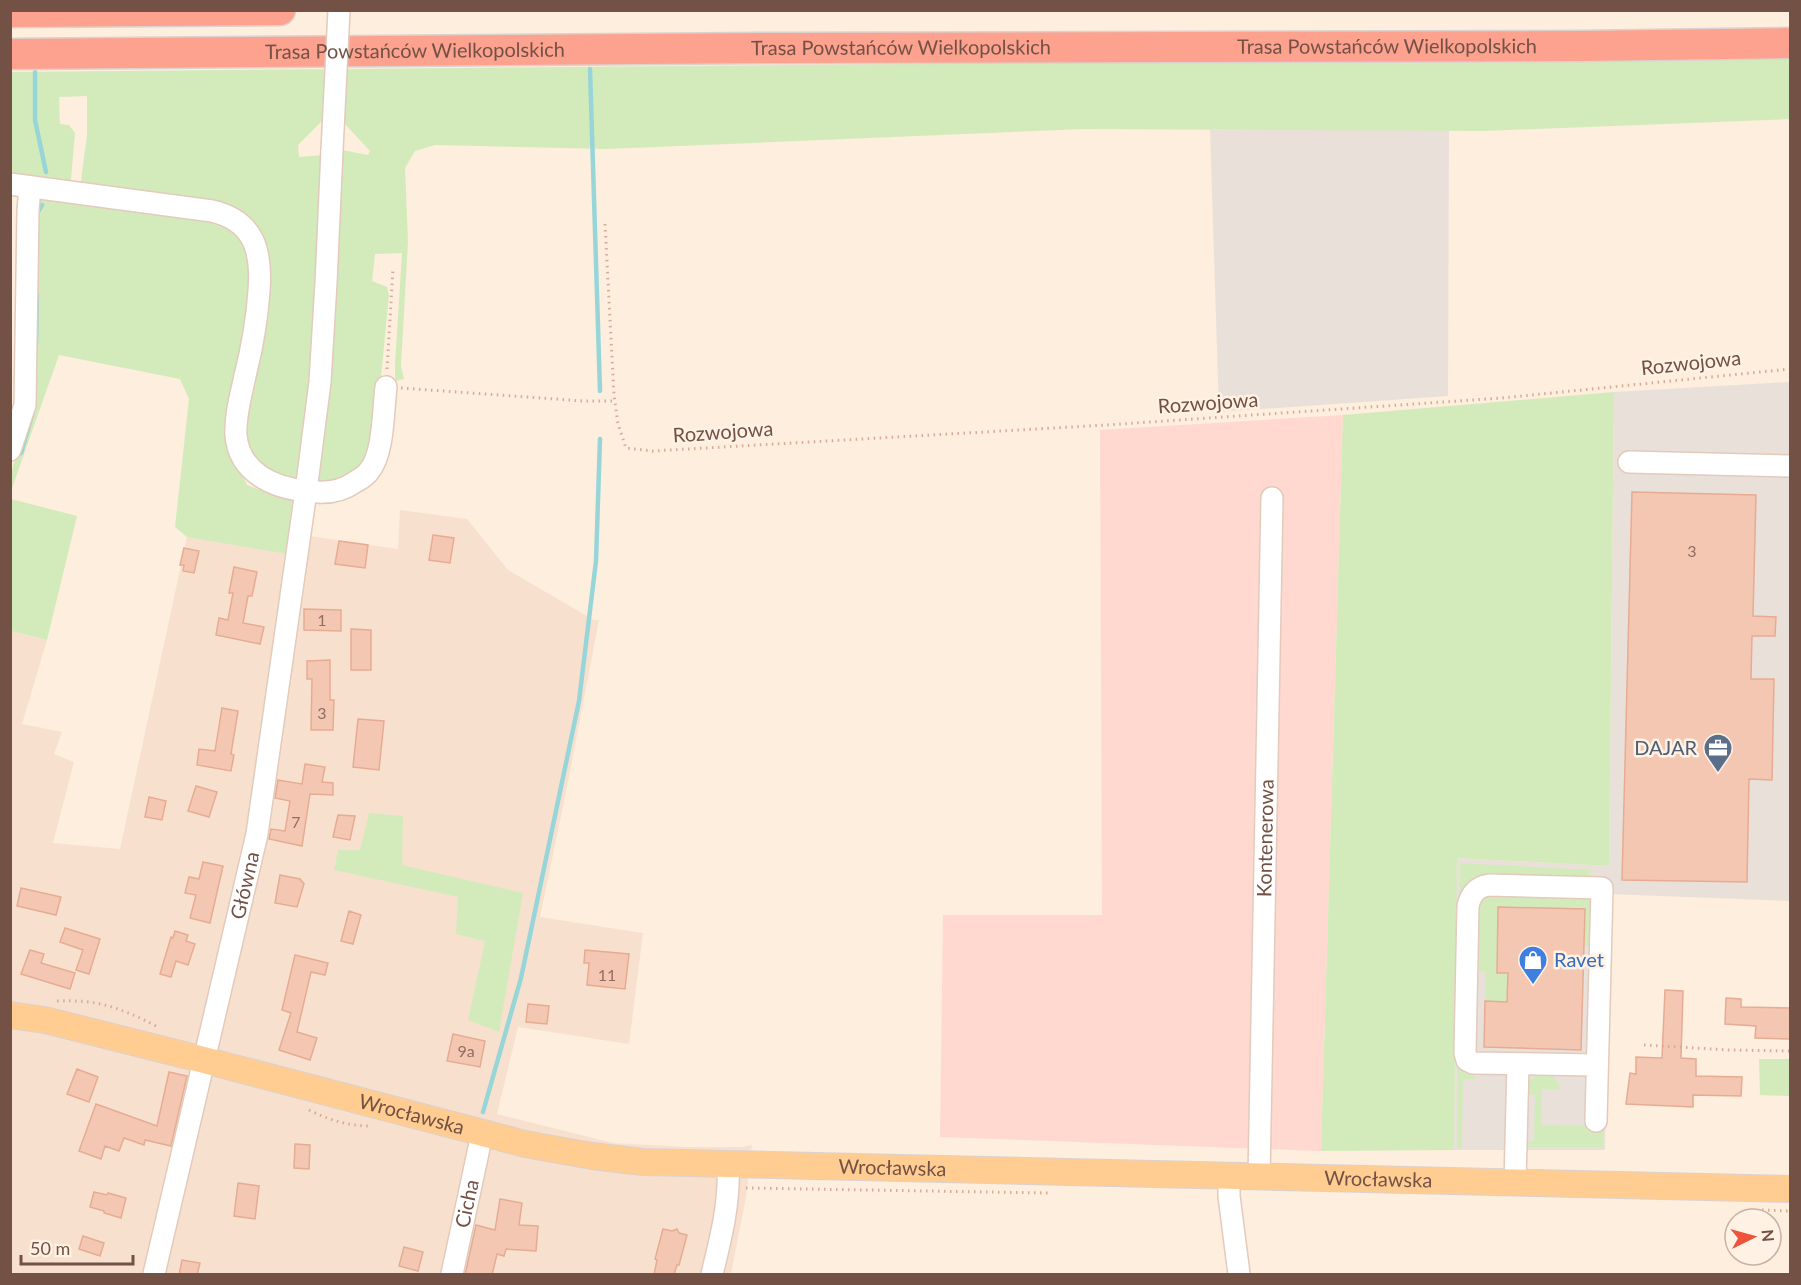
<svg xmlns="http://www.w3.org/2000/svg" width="1801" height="1285" font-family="Lato,sans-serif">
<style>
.residential{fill:#f7e1ce}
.commercial{fill:#ffd9cf}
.industrial{fill:#eae0da}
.green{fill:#d3ebbb}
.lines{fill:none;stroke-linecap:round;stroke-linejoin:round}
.stream{stroke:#97d5d9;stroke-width:4.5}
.building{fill:#f4c7b3;stroke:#e7ab93;stroke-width:1.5}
.minor-casing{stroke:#e3cabc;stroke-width:24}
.major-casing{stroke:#dbd2cf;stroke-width:28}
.highway-casing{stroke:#dbd2cf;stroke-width:33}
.path{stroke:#d8aa97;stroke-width:3;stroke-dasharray:1.5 4.5;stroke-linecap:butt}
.minor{stroke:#fff;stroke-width:21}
.major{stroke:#ffcc92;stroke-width:26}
.highway{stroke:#fca28f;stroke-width:30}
.minor-bridge-casing{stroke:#e3cabc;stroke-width:24;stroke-linecap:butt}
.minor-bridge{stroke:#fff;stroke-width:21}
.labels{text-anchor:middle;stroke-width:5;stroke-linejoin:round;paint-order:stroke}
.number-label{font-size:16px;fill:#936e60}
.street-label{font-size:20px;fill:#735145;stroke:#fff2e4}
.service-label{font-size:20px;fill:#4e5e75;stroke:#fff2e4;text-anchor:end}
.shop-label{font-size:20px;fill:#366cbe;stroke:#fff2e4;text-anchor:start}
</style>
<rect width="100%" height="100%" fill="#fdeedd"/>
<path class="residential" d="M400,510L467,519L508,570L594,620H599L567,787L540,917L643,933L629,1044L518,1027L497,1114L613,1143L686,1147H742L752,1145L746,1197L731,1274H11L10,631L47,640L22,724L62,732L54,754L74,762L53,843L120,849L187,537L232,544L309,536L398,549Z"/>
<path class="commercial" d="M1343,415L1321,1151L940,1137L943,915H1102L1100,430Z"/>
<path class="industrial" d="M1210,130H1449L1448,396L1219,412Z
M1790,382V901L1609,894L1605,1150H1454L1456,858L1609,866L1614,392Z"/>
<path class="green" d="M1790,56V119L1484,131L1084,129L607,149L435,145L415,151L405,168L408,242L401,366L404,379L395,381V364L402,253L375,254L372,281L387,287L389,295L374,449L364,468L340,482H321L318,478L342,150L368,155L370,151L343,122L322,121L298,145L299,157L322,155L312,375L299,478L291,482C266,471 253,463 241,438L262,321L242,219L80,188L87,135V96L59,97L60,124L69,125L75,133L71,179L69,185L11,178L10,72Z
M35,199H50L217,218L245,239L254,262L231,452L247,485L267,493L294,501L287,554L187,537L175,527L189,399L180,379L59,355L11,491V473L27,421Z
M1614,392L1609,866L1457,858L1454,1150L1321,1151L1343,415Z
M11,499L77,516L47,640L11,631Z
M369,813L403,816L402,865L523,893L499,1032L468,1020L485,941L456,934L458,897L334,870L338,850H360Z
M1460,863L1592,870L1587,877L1579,880H1476L1466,1068L1475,1077V1079H1463L1462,1148H1457Z
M1485,894L1591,897L1595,946H1584L1498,907L1497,972L1508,973L1507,1002L1485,1001V971H1475L1479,904Z
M1759,1059H1790V1096L1760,1095Z
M1539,1074H1551L1559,1084V1090L1542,1089L1541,1125L1604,1126L1603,1147H1523V1141H1534L1535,1095L1524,1094L1531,1079Z"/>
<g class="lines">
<path class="stream" d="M590,69L600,391
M35,72V120L46,172
M36,215L42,205
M36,344L37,295
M21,453L32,415
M483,1112L521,978L579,701L596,561L600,439"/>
</g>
<path class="building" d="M1632,492L1756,495L1753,616L1776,617L1775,636H1752L1751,679H1774L1772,780L1749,779L1747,882L1622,880Z
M433,535L454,538L450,563L429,560Z
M339,541L368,545L365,568L335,564Z
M184,548L199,551L194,573L183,571L184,565H180Z
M234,567L257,572L252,596H248L243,623L264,627L260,644L216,635L219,618L228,620L233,593H229Z
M304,609L341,610V631L304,630Z
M351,629L371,630V670H351Z
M330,660V700H334L333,730H311L312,679H307V661Z
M222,708L238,711L231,754L234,755L231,771L197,765L199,749L215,751Z
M358,719L384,721L379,770L353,767Z
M305,764L325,767L322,782L333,783V795L310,794L302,846L269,839L271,829L285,831L290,801L275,798L278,780L302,784Z
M196,786L217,792L209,817L188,811Z
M149,797L166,801L162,820L145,817Z
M338,815L355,816L350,840L333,837Z
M203,862L223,866L210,923L190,918L196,895L185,893L189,877L199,879Z
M280,875L300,879L304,884L297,907L275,903Z
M21,888L61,897L56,915L17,906Z
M1498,907L1585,909L1581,1050L1484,1047L1485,1001L1507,1002L1508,973H1497Z
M349,911L361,915L353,944L341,941Z
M65,928L100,939L89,974L76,970L83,950L60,942Z
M175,931L188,935L186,941L195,944L188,965L176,961L171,977L160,974L171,937L173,938Z
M30,950L44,954L41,963L75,973L70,989L21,974Z
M585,950L629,954L625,989L587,985L589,963H584Z
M295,955L328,963L325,975L311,972L297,1032L317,1038L310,1060L279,1050L291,1013L282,1010Z
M1665,990L1683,991L1681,1058L1696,1059V1076L1742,1077L1741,1096L1693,1095V1107L1626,1104L1630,1073L1636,1074V1057L1662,1058Z
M1726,998L1741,999V1007L1791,1008V1039L1755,1038L1756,1026L1725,1024Z
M528,1004L549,1006L547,1024L526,1022Z
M453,1034L485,1041L480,1067L447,1061Z
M77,1069L98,1077L89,1102L67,1094Z
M169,1072L187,1076L171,1146L145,1140L144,1145L124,1138L119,1151L105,1146L101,1159L79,1151L96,1104L157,1126Z
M295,1144L310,1145L309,1169L294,1168Z
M238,1183L259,1186L255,1219L234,1216Z
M94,1192L107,1195L108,1193L126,1198L121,1218L104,1213V1211L90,1207Z
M500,1199L522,1203L519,1225L538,1226L536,1251L506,1249L504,1256L497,1254L492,1275H465L476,1225L495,1230Z
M663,1229L672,1231L677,1229L679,1233L687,1235L679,1265H677L674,1275H654L657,1260L655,1259Z
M83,1236L104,1243L100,1256L79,1249Z
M404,1247L423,1252L418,1271L399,1266Z
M182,1260L200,1263L197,1275H179Z"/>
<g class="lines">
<g class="minor-casing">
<g id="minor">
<path d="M10,184L212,211C255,221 262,252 259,291C257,320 252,348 245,376C241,395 235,415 236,435C239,473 274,488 307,491C324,494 341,492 355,482C360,479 366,476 369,471C384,454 383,410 386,387"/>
<path d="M10,450L25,405L28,211L30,187"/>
<path d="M1629,462L1790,466"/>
<path d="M1596,1121L1602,888L1489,885C1477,887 1471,893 1468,906L1465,1053L1467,1060L1473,1063L1597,1065"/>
<path d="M1229,1176V1196L1239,1274"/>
<path id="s1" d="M1259,1177L1272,498"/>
<path d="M1515,1183L1518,1064"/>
<path id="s2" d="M154,1274L257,834L306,491L320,382L326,283L332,150"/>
<path id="s3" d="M452,1274L482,1134"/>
<path d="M712,1274C721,1238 730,1202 728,1165"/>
</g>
</g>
<g class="major-casing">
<g id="major">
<path id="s4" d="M10,1015L45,1020L204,1060L525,1144L592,1156L643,1162L1790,1189"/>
</g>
</g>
<g class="highway-casing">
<g id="highway">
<path d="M10,12L280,10"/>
<path id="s5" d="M10,54L777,48L1582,46L1790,43"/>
</g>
</g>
<path class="path" d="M605,224L614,395L618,424L626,448L653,451L1106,425L1502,398L1790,369
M387,369L393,269
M401,388L583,401H615
M57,1001C97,999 121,1008 156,1026
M1644,1045L1729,1050L1790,1051
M309,1110C329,1120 348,1126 371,1126
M746,1188L1048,1193
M1762,1210L1790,1211"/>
<use href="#minor" class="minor"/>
<use href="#major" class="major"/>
<use href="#highway" class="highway"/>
<g class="minor-bridge-casing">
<path id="minor-bridge" d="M332,150L339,10"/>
</g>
<use href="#minor-bridge" class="minor-bridge"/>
</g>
<defs>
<g id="office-pin" transform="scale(1.5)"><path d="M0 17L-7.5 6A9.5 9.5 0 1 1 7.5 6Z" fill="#5c6f8a" stroke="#fff2e4"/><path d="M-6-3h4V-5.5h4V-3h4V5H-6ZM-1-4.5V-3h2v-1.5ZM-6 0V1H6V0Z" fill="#fff"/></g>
<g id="shop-pin" transform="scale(1.5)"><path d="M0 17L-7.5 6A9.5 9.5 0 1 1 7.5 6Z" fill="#3f7fe0" stroke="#fff2e4"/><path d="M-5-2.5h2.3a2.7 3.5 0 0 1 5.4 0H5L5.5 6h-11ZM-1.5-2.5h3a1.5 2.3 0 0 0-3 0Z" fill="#fff"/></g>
</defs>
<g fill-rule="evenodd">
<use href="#office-pin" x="1718" y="748"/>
<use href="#shop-pin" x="1533" y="960"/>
</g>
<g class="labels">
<g class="number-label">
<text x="1692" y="557">3</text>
<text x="322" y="626">1</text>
<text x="322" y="719">3</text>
<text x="296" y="828">7</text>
<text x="607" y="981">11</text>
<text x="466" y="1057">9a</text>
</g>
<g class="street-label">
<text dy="7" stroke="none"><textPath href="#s5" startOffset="1377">Trasa Powstańców Wielkopolskich</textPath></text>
<text dy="7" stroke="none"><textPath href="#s5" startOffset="891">Trasa Powstańców Wielkopolskich</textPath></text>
<text dy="7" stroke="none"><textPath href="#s5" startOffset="405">Trasa Powstańców Wielkopolskich</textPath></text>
<text transform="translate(1691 363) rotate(-6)" y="7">Rozwojowa</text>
<text transform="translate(1208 403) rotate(-4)" y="7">Rozwojowa</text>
<text transform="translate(723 432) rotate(-4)" y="7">Rozwojowa</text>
<text dy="7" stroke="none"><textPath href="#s1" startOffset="339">Kontenerowa</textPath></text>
<text dy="7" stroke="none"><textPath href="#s2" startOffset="399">Główna</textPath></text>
<text dy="7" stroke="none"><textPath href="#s4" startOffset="414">Wrocławska</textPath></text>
<text dy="7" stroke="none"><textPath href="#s4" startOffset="900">Wrocławska</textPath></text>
<text dy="7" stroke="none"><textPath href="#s4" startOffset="1386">Wrocławska</textPath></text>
<text dy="7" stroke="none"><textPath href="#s3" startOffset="72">Cicha</textPath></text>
</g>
<g class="service-label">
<text x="1697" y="755">DAJAR</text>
</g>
<g class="shop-label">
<text x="1554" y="967">Ravet</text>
</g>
</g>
<rect width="1801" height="1285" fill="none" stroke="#735145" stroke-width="24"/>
<g transform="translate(1753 1237) rotate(85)"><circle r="28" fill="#fff2e4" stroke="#c7b2a4" stroke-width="1.5"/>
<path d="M0-4.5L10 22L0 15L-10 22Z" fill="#ef523a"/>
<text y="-9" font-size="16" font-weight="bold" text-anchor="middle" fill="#735145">N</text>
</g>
<path d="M21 1255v9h112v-9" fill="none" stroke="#735145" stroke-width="3"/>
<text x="30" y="1255" font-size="18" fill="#735145" stroke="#fff2e4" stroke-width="4.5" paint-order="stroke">50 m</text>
</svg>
